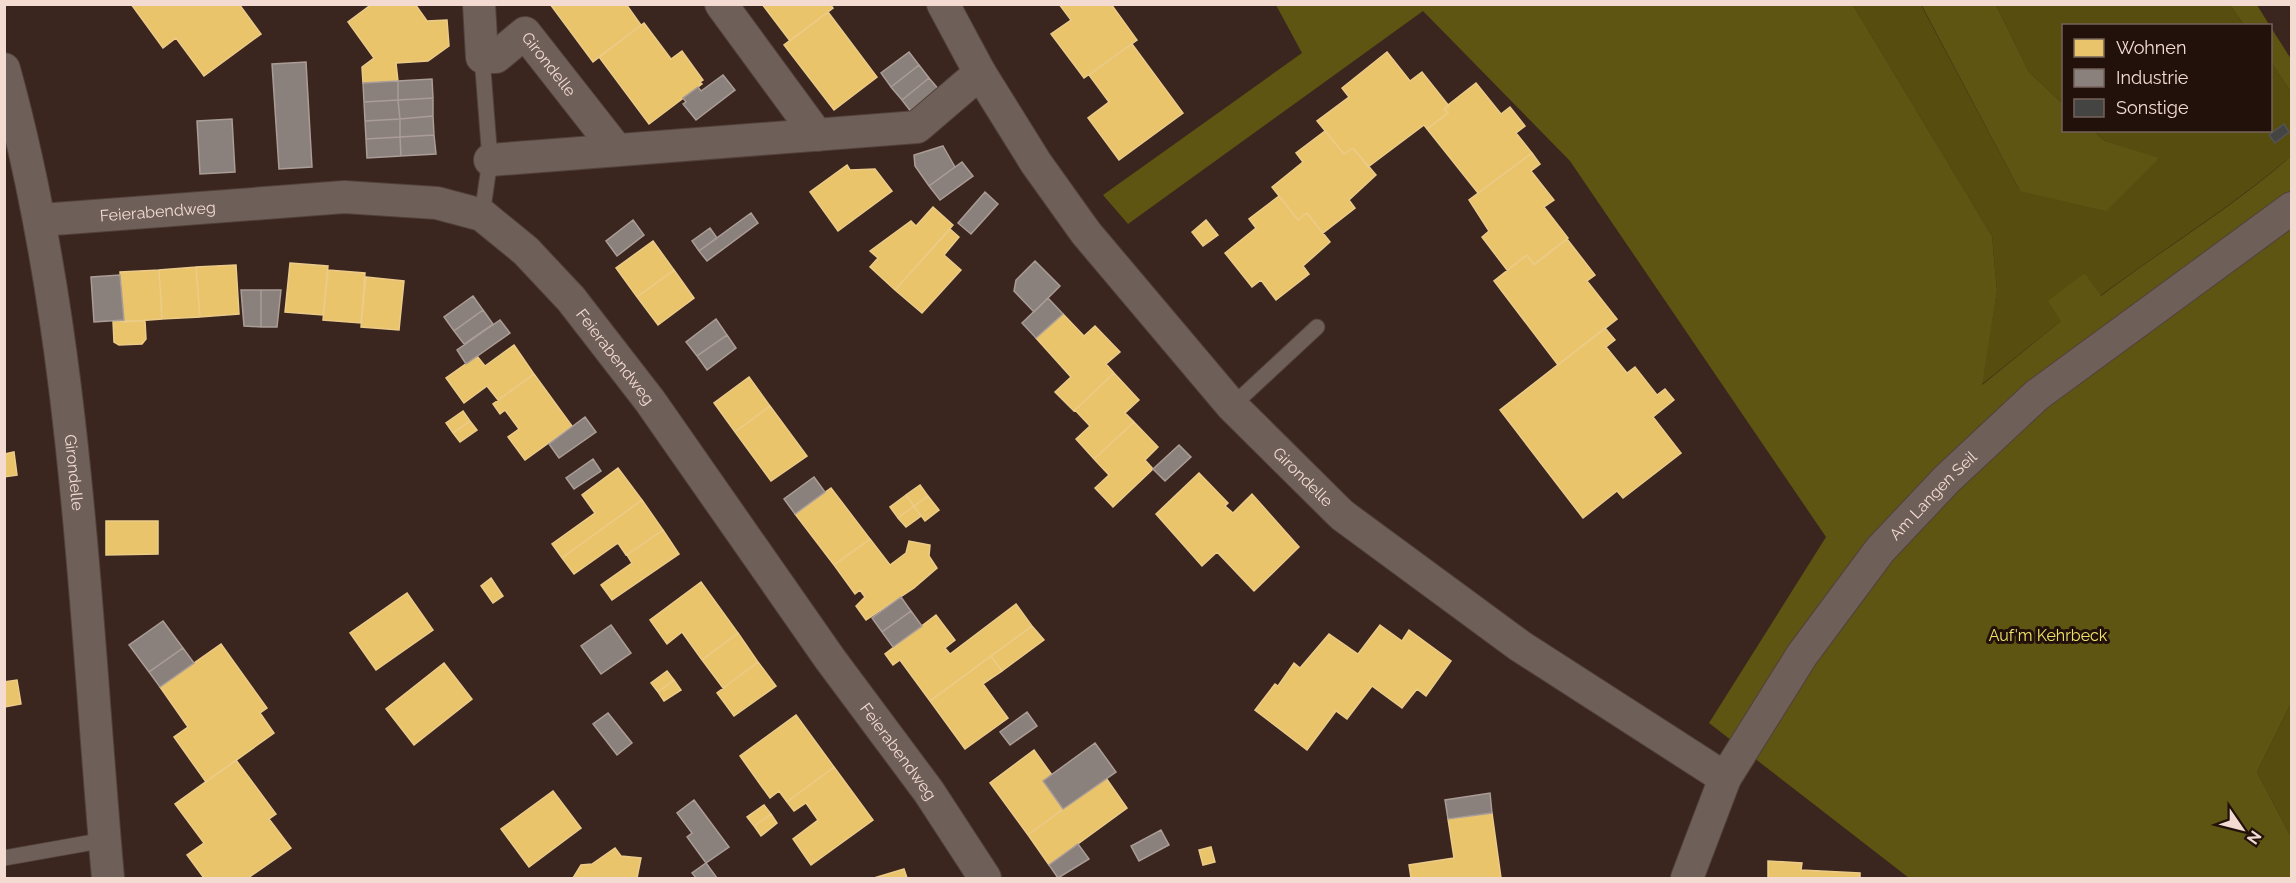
<svg xmlns="http://www.w3.org/2000/svg" width="2296" height="883" font-family="Raleway,sans-serif">
<style>
.green{fill:#574d0f}
.forest{fill:#5e5512}
.homes{fill:#e9c46a;stroke:#eccb89;stroke-width:1.5}
.industry{fill:#8a817c;stroke:#aa9c96;stroke-width:1.5}
.building{fill:#444443;stroke:#535454;stroke-width:1.5}
.lines{fill:none;stroke-linecap:round;stroke-linejoin:round}
.service-casing{stroke:#52413b;stroke-width:17}
.minor-casing{stroke:#52413b;stroke-width:34}
.service{stroke:#6f5f59;stroke-width:15}
.minor{stroke:#6f5f59;stroke-width:32}
.labels{text-anchor:middle;stroke-width:6;stroke-linejoin:round;paint-order:stroke}
.street-label{font-size:16px;fill:#f3dbd1;stroke:#21110a}
.park-label{font-size:16px;fill:#f3e468;stroke:#21110a}
</style>
<rect width="100%" height="100%" fill="#3a261e"/>
<path class="green" d="M1853,5H1921L2020,191L2159,159L2105,141L2093,131L2270,130L2271,62L2291,92V156C2231,208 2164,248 2100,296L2085,273L2061,321L1981,385L1997,291L1992,236Z
M1996,5H2230L2244,25L2064,26L2063,104L2029,72Z
M2291,703V837L2257,772Z"/>
<path class="forest" d="M1921,4L1996,5L2029,72L2063,104L2064,130L2093,131L2105,141L2159,158L2106,211L2020,191Z
M1276,5H1853L1992,236L1997,291L1982,385L2061,321L2048,301L2085,273L2101,296C2164,248 2232,208 2291,156V703L2257,772L2291,837V878H1909L1709,723L1826,537L1570,161L1423,11L1128,224L1103,195L1302,53Z
M2230,5H2257L2270,26L2244,25Z
M2270,26L2291,59V92L2271,62Z"/>
<path class="homes" d="M131,4H239L261,34L204,76L176,38L163,48Z
M372,4H415L427,21L447,20L449,46L428,61L396,63L398,81L363,83L362,67L374,58L348,22Z
M550,4H626L641,25L593,62Z
M762,4H830L833,8L790,41Z
M1059,4H1111L1137,40L1084,78L1051,34L1071,20Z
M828,12L877,77L834,110L784,45Z
M644,23L671,59L682,51L703,80L700,82L702,84L649,124L599,57Z
M1132,44L1183,113L1119,160L1088,118L1109,102L1089,75Z
M1387,52L1410,81L1422,72L1449,106L1444,109L1448,113L1427,129L1424,125L1368,167L1353,148L1344,154L1317,121L1349,97L1342,88Z
M1476,83L1501,114L1510,107L1525,126L1516,133L1532,153L1478,193L1427,129L1448,113L1445,109L1448,105Z
M1325,131L1344,154L1353,148L1376,175L1349,200L1355,208L1323,233L1307,213L1298,220L1272,187L1303,162L1296,153Z
M1532,153L1540,164L1531,171L1554,200L1544,207L1568,238L1534,264L1527,255L1507,270L1482,237L1489,231L1469,200Z
M847,165L850,170L875,169L892,191L838,231L810,192Z
M1279,196L1298,220L1307,213L1330,242L1303,266L1309,274L1276,300L1261,280L1252,287L1225,253L1256,228L1249,219Z
M933,207L953,225L895,290L870,267L878,258L870,251L911,221L916,226Z
M1206,220L1218,235L1203,246L1192,232Z
M950,229L959,237L944,255L961,270L922,313L895,290Z
M1567,239L1595,275L1587,281L1617,319L1558,365L1494,281L1527,255L1534,265Z
M653,241L674,270L637,297L616,268Z
M290,263L328,266L323,315L285,312Z
M236,265L239,314L200,317L196,267Z
M196,267L200,317L162,319L159,270Z
M159,270L162,319L123,322L120,272Z
M328,270L365,273L361,323L323,320Z
M674,270L694,298L658,325L637,297Z
M366,277L404,281L399,330L361,327Z
M1063,314L1084,336L1095,326L1120,352L1106,364L1114,373L1074,411L1055,392L1071,377L1036,338Z
M113,321H145L146,339L142,344L119,345L114,342Z
M1605,328L1615,340L1606,347L1627,373L1635,367L1657,395L1665,389L1674,400L1653,417L1681,453L1623,498L1617,491L1583,518L1500,410Z
M514,345L534,374L498,400L487,386L464,403L446,378L477,356L485,366Z
M1114,373L1139,400L1125,413L1134,422L1094,459L1076,439L1090,426L1075,410Z
M534,374L572,426L525,460L508,437L519,429L505,410L500,414L493,404Z
M749,377L770,406L735,432L714,403Z
M770,406L807,456L771,481L735,432Z
M463,411L470,421L453,433L446,423Z
M470,421L477,430L460,442L453,433Z
M1134,422L1158,447L1145,460L1153,469L1113,507L1095,488L1109,475L1094,459Z
M14,452L17,475L4,477V454Z
M618,468L642,500L562,558L552,544L595,513L582,495Z
M1199,473L1228,503L1225,506L1233,513L1252,494L1299,547L1254,591L1217,552L1202,566L1156,514Z
M920,485L928,496L914,506L906,495Z
M831,488L870,539L834,565L795,514Z
M906,495L914,506L898,518L890,507Z
M928,496L939,510L925,521L914,506Z
M642,500L663,530L626,555L618,543L574,574L562,558Z
M914,506L921,516L906,527L898,518Z
M106,521H158V554L106,555Z
M663,530L679,554L612,600L601,585L632,563L627,555Z
M870,539L890,565L906,553L909,541L930,545L929,556L937,568L914,588L866,620L856,606L865,597L860,590L855,594L834,565Z
M491,578L503,596L493,603L481,586Z
M701,582L738,633L702,660L682,632L667,644L650,620Z
M407,593L433,630L376,670L350,633Z
M1016,604L1032,626L930,701L900,660L893,665L885,654L936,615L955,640L945,648L950,654Z
M1380,625L1402,641L1409,630L1451,661L1426,696L1417,689L1402,708L1372,686L1347,719L1336,711L1307,750L1255,710L1275,684L1278,686L1294,663L1300,668L1329,634L1358,654Z
M1032,626L1044,640L1002,671L991,656Z
M738,633L758,662L723,688L702,660Z
M221,644L267,708L260,713L274,733L206,782L174,737L188,727L160,687Z
M991,656L1002,671L983,684L1008,718L965,749L930,701Z
M758,662L776,686L734,716L717,693Z
M444,663L472,699L414,745L386,709Z
M667,671L674,680L658,692L651,683Z
M17,680L21,704L4,707V682Z
M674,680L681,690L664,701L658,692Z
M796,715L834,767L787,802L779,791L770,798L740,756Z
M1034,750L1052,775L1043,781L1063,809L1028,835L990,783Z
M236,760L276,814L269,819L291,848L248,878H204L187,855L204,843L175,804Z
M834,767L873,820L811,865L793,839L818,820L806,803L794,811L787,802Z
M1106,778L1127,808L1049,865L1028,835Z
M553,791L581,828L529,867L501,829Z
M764,805L771,814L754,826L747,817Z
M1492,813L1501,878H1411L1409,865L1454,858L1448,819Z
M771,814L777,823L761,836L754,826Z
M1211,847L1215,862L1203,865L1199,850Z
M615,848L621,856L641,858L637,878H573L581,865L592,864Z
M1768,861L1802,863L1801,870L1860,873V878H1768Z
M904,869L907,878H874Z"/>
<path class="industry" d="M909,52L919,65L891,87L881,73Z
M306,62L312,167L279,169L272,64Z
M919,65L929,78L902,100L891,87Z
M723,75L735,90L696,120L683,104L686,102L683,98L698,87L701,91Z
M929,78L940,91L912,113L902,100Z
M432,79L433,98L398,100V81Z
M398,81V100L364,102L363,83Z
M433,98V116L400,119L398,100Z
M398,100L400,119L365,121L364,102Z
M433,116L434,135L400,137V119Z
M232,119L235,172L200,174L197,121Z
M400,119V137L366,139L365,121Z
M434,135L436,154L401,156L400,137Z
M400,137L401,156L367,158L366,139Z
M943,146L955,167L929,186L915,166L914,155Z
M962,162L973,176L940,200L929,186Z
M985,192L998,204L971,234L958,223Z
M751,213L758,223L707,261L699,251Z
M633,220L644,235L617,256L606,241Z
M710,228L717,238L699,251L692,241Z
M1035,261L1060,286L1034,312L1014,291L1016,280Z
M120,275L124,320L94,322L91,277Z
M241,290H261V327L244,326Z
M261,290H281L277,327H261Z
M473,296L483,310L454,331L444,317Z
M1048,298L1063,314L1036,338L1022,323Z
M483,310L493,324L464,344L454,331Z
M716,319L727,335L697,356L686,342Z
M500,320L510,333L466,364L457,350Z
M727,335L736,348L707,370L697,356Z
M585,417L596,432L559,458L549,444Z
M1179,445L1191,457L1165,481L1153,469Z
M593,459L601,471L574,489L566,478Z
M814,477L825,492L795,514L784,499Z
M901,597L911,611L882,632L872,618Z
M911,611L922,626L893,647L882,632Z
M163,621L183,648L149,672L129,645Z
M611,625L631,653L601,674L581,646Z
M183,648L194,663L160,687L149,672Z
M1027,712L1037,726L1010,745L1000,732Z
M608,713L632,743L617,755L593,724Z
M1095,743L1116,772L1063,809L1043,781Z
M1490,793L1492,813L1448,819L1445,800Z
M694,800L729,847L706,863L687,837L692,833L677,813Z
M1161,830L1169,845L1139,861L1131,846Z
M1078,844L1089,859L1058,878L1049,865Z
M706,863L717,878H696L692,873Z"/>
<path class="building" d="M2284,124L2289,132L2275,143L2269,135Z"/>
<g class="lines">
<g class="service-casing">
<path id="service" d="M482,215L490,160L482,57
M1232,406L1317,327
M4,858L105,840"/>
</g>
<g class="minor-casing">
<g id="minor">
<path id="s1" d="M479,4L482,57H496L525,33L616,149"/>
<path d="M721,4L817,135"/>
<path id="s2" d="M943,4L980,73L1036,163L1086,233L1232,406L1342,515L1520,646L1725,778"/>
<path id="s3" d="M4,69C77,332 84,608 108,878"/>
<path d="M490,160L917,127L980,73"/>
<path id="s4" d="M41,220L344,197L437,203L482,215L526,251L571,299L650,401L830,659L929,792L985,878"/>
<path id="s5" d="M1687,878L1725,778L1802,655L1880,550L1947,479L2037,395L2292,208"/>
</g>
</g>
<use href="#service" class="service"/>
<use href="#minor" class="minor"/>
</g>
<g class="labels">
<g class="street-label">
<text dy="6" stroke="none"><textPath href="#s1" startOffset="144">Girondelle</textPath></text>
<text dy="6" stroke="none"><textPath href="#s4" startOffset="117">Feierabendweg</textPath></text>
<text dy="6" stroke="none"><textPath href="#s4" startOffset="639">Feierabendweg</textPath></text>
<text dy="6" stroke="none"><textPath href="#s3" startOffset="410">Girondelle</textPath></text>
<text dy="6" stroke="none"><textPath href="#s2" startOffset="597">Girondelle</textPath></text>
<text dy="6" stroke="none"><textPath href="#s5" startOffset="459">Am Langen Seil</textPath></text>
<text dy="6" stroke="none"><textPath href="#s4" startOffset="1125">Feierabendweg</textPath></text>
</g>
<g class="park-label">
<text x="2048" y="641">Auf'm Kehrbeck</text>
</g>
</g>
<rect width="2296" height="883" fill="none" stroke="#f3dbd1" stroke-width="12"/>
<rect x="2062" y="24" width="210" height="108" fill="#21110a" stroke="#75625a" stroke-width="1.5"/>
<rect x="2074" y="39" width="30" height="18" fill="#e9c46a" stroke="#75625a" stroke-width="1.5"/>
<text x="2116" y="54" font-size="18" fill="#f3dbd1">Wohnen</text>
<rect x="2074" y="69" width="30" height="18" fill="#8a817c" stroke="#75625a" stroke-width="1.5"/>
<text x="2116" y="84" font-size="18" fill="#f3dbd1">Industrie</text>
<rect x="2074" y="99" width="30" height="18" fill="#444443" stroke="#75625a" stroke-width="1.5"/>
<text x="2116" y="114" font-size="18" fill="#f3dbd1">Sonstige</text>
<g transform="translate(2242 829) rotate(125)" stroke="#21110a" stroke-width="4.5" paint-order="stroke">
<path d="M0-4.5L10 22L0 15L-10 22Z" fill="#f3dbd1"/>
<text y="-9" font-size="16" font-weight="bold" text-anchor="middle" fill="#f3dbd1">N</text>
</g>
</svg>
